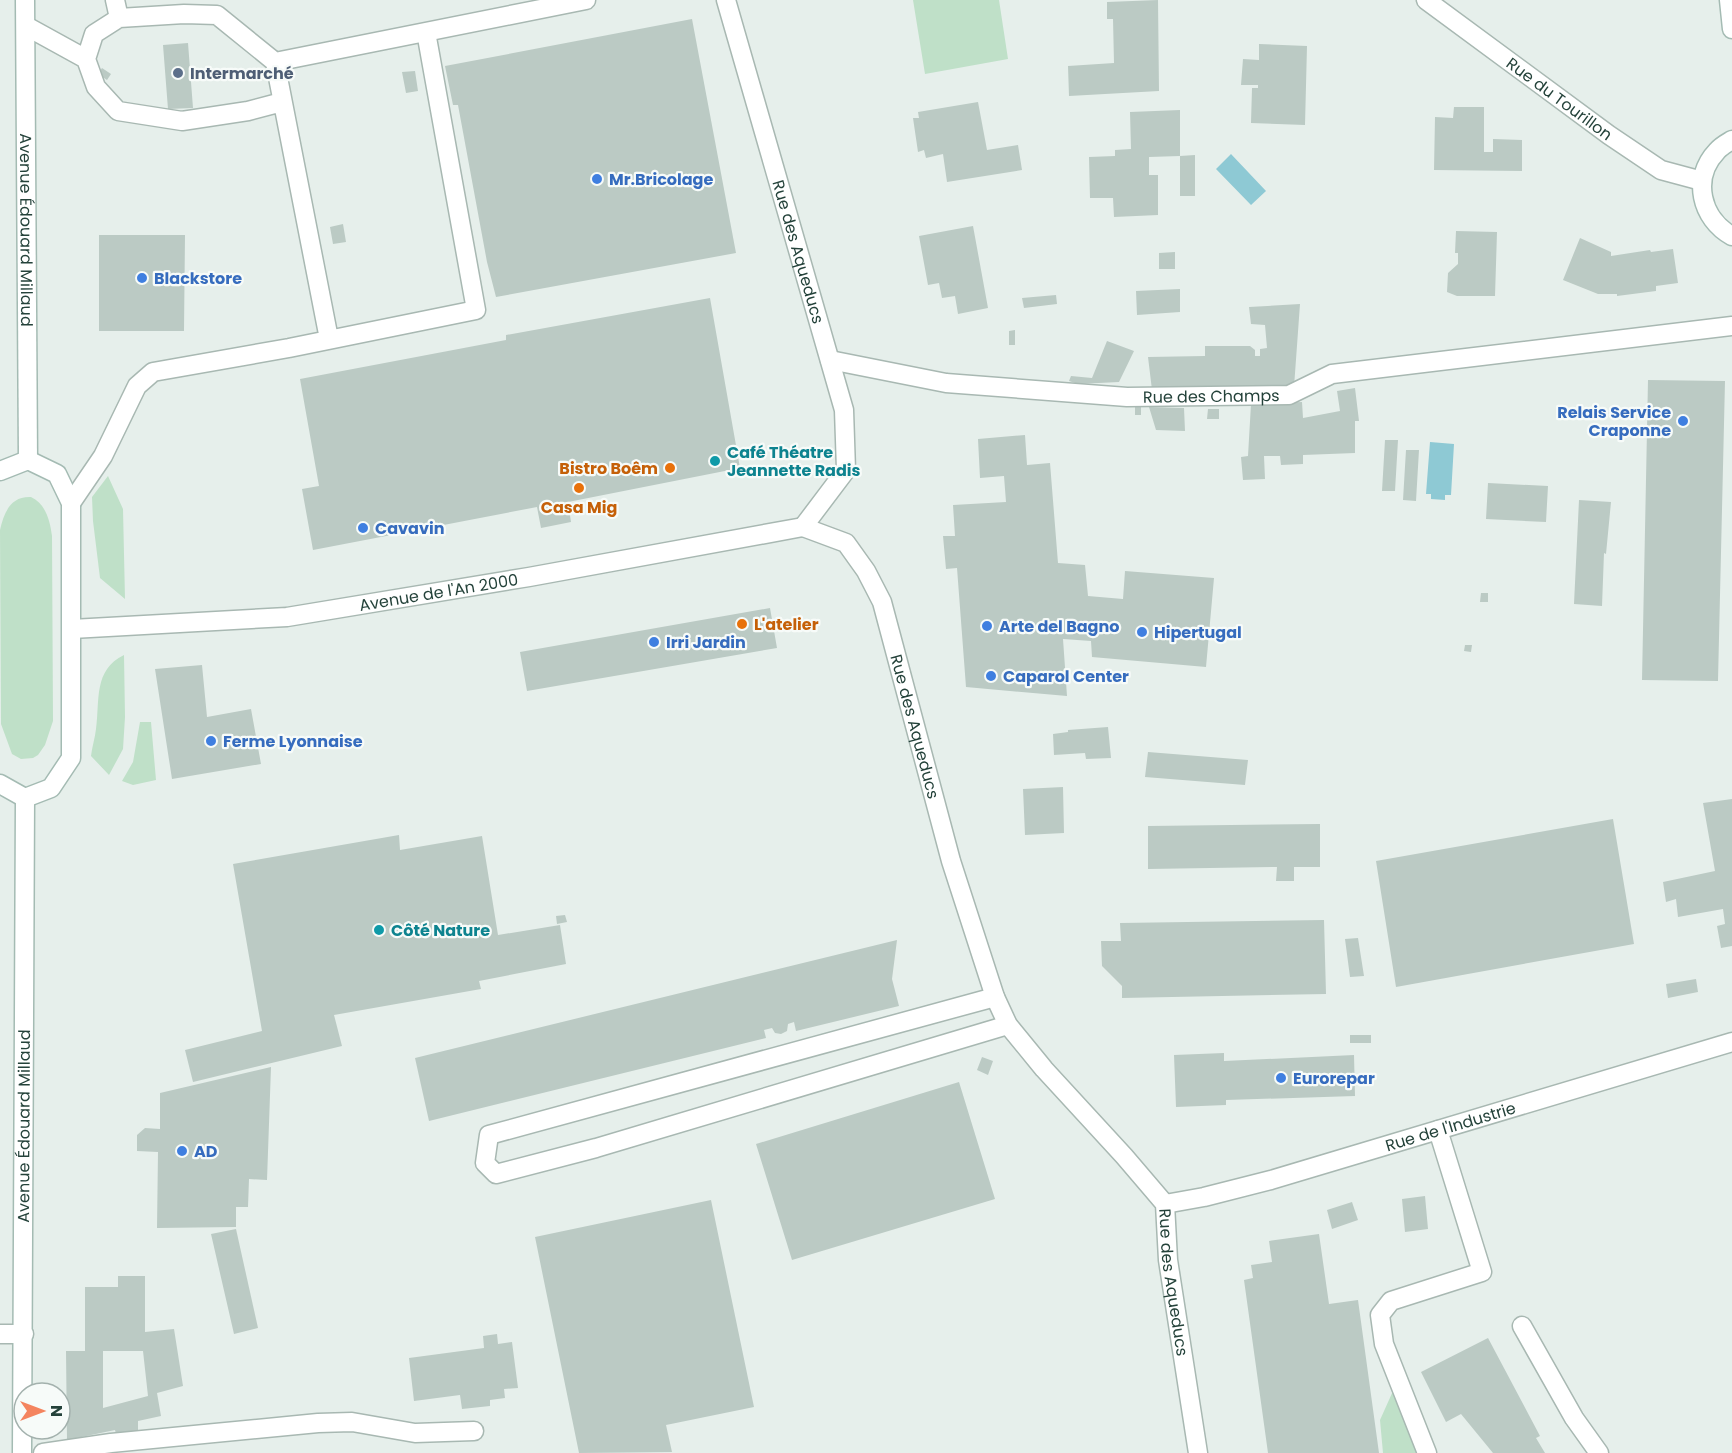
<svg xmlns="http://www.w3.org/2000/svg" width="1732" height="1453" font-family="Poppins,sans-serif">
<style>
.green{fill:#bfe0c8}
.water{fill:#8ec9d4}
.building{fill:#bbcac4;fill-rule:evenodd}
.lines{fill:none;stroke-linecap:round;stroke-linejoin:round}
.lane-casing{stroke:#a8b8b2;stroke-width:21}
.street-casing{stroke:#a8b8b2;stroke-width:21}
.secondary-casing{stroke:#a4bbb3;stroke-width:21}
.lane{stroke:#fff;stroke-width:18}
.street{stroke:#fff;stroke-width:18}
.secondary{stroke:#fff;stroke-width:18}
.service-dot{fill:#5c6f8a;stroke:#f7fbf9;stroke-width:2}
.shop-dot{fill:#3f7fe0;stroke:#f7fbf9;stroke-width:2}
.culture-dot{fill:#0f9aa8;stroke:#f7fbf9;stroke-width:2}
.food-dot{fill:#e8710a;stroke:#f7fbf9;stroke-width:2}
.labels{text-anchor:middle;stroke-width:4.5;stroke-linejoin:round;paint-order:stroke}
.service-label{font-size:16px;font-weight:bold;fill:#4e5e75;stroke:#f7fbf9;text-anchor:start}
.street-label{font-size:16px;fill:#24423a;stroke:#f7fbf9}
.shop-label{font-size:16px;font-weight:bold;fill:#366cbe;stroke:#f7fbf9;text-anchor:start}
.culture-label{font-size:16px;font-weight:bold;fill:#0d838f;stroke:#f7fbf9;text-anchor:start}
.food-label{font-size:16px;font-weight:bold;fill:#c56008;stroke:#f7fbf9;text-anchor:end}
</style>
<rect width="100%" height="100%" fill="#e6efeb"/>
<path class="green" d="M913,0H999L1008,59L925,74Z
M108,476L123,509L125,599L100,578L93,521L92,497Z
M31,497C46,504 50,521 52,536L53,721L45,745L38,755L33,758L21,759L12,754L1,724L0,530C4,513 10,496 31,497Z
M124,655L125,717L123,749L109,775L91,756C92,747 95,738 96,729C100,701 93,670 124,655Z
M140,722H151L156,780L133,785L122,781L133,762Z
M1393,1391L1418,1453H1383L1380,1420Z"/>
<path class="water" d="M1231,154L1266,191L1251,205L1216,169Z
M1430,442L1454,444L1451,495H1445V500L1431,499V494H1426Z"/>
<path class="building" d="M1158,0L1159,91L1069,96L1068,66L1114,63L1113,19H1107V2Z
M692,19L736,253L496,297L487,262L458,105H453L445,66Z
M188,43L193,108L168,109L163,45Z
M1259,44L1307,46L1305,125L1251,123L1252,88H1258V85H1241L1243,59L1259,60Z
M102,68L111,74L107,80L98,74Z
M415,71L418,91L406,93L402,72Z
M978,102L987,150L1018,145L1022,170L947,182L943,154L926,158L924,150L918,152L913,118H919L918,112Z
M1454,107H1484V152H1493V139L1522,140V171L1434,170L1435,117L1453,118Z
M1180,110V156L1195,155V196H1180V156L1149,157V175H1158V215L1114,217L1113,198H1090L1089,157L1115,156V150L1131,149L1130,112Z
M343,224L346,242L333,244L330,227Z
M973,226L988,308L958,314L955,296L942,298L939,283L928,285L919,236Z
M1456,231L1497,232L1495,296H1457L1447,292L1448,273L1458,264V253H1455Z
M99,235H185L184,331H99Z
M1580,238L1611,252V256L1650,250L1651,252L1673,249L1678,283L1656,286V291L1617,296V294H1598L1563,280Z
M1175,252V269H1159V253Z
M1180,289V312L1137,315L1136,291Z
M1056,295L1057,304L1024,308L1022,298Z
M710,298L740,468L568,502L571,522L541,528L537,507L313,550L302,489L319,486L300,379L506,340V335Z
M1300,304L1294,387L1204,386L1152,390L1148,357L1205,356V346H1250L1255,350V356H1260V349L1267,348L1265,325L1251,324L1249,307Z
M1015,330V345H1009V331Z
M1107,341L1134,351L1119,382L1078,384L1069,381L1071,376L1092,378Z
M1648,380L1725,381L1718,681L1642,680Z
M1355,388L1359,421H1355V453L1303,455V464L1281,465L1280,456H1264L1265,479L1243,480L1241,457L1248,456L1251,404L1302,402L1303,418L1340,411L1337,391Z
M1135,406L1141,407V415H1135Z
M1149,407L1184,408L1185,431L1156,430Z
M1208,409H1219V419H1207Z
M1025,435L1027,465L1050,463L1058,563L1085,565L1088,596L1123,599L1125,571L1214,578L1206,667L1092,657L1091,641L1063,639L1067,696L966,687L957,568L946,569L943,536H955L953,505L1006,502L1004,476L980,478L978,439Z
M1385,440H1398L1395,491H1382Z
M1406,450H1419L1416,501L1403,500Z
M1488,483L1548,486L1546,522L1486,519Z
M1579,500L1611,502L1606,554L1604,553L1602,606L1574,604Z
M1481,593H1488V602H1480Z
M770,608L777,648L527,691L520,652Z
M1465,645H1472L1471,652L1464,651Z
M202,665L207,717L251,709L261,764L172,779L155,669Z
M1108,727L1111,758L1086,759L1085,753L1054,755L1053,734L1068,732V730Z
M1148,752L1248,760L1245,785L1145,777Z
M1063,787L1064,833L1025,835L1023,789Z
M1732,799V946L1721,948L1717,926L1725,924L1723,909L1678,917L1676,899L1666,902L1663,882L1715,871L1703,803Z
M1613,819L1634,944L1396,987L1376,861Z
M1320,824V867H1294V881H1276L1277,867L1148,869V826Z
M399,835L400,850L482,836L498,935L560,925L566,964L479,981L481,989L334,1015L342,1046L193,1082L185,1050L262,1031L233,864Z
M565,915L567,922L557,924L556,916Z
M1324,920L1326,994L1122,998V986L1102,966L1101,941H1121L1120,923Z
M1358,938L1364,976L1350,977L1345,939Z
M897,940L892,979L899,1006L796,1031L794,1022L788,1024L787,1031L781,1034L775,1033L772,1028L764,1030L766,1038L429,1121L415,1058Z
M1696,979L1698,992L1668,998L1666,984Z
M1350,1035H1371V1043H1350Z
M1224,1053V1061L1354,1055L1355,1096L1226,1100V1105L1176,1107L1174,1055Z
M982,1057L993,1061L988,1075L977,1070Z
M271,1067L267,1180L249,1179L248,1207H236V1227L157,1228L158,1152L137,1151V1135L145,1128L160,1129V1093Z
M959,1082L995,1199L792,1260L756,1144Z
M1425,1196L1428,1229L1405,1232L1402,1199Z
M711,1200L754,1407L666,1425L672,1452L579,1453L535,1237Z
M1352,1202L1358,1220L1332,1229L1327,1210Z
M236,1229L258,1328L234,1334L211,1234Z
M1319,1234L1329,1304L1358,1300L1379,1453H1268L1244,1280L1253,1278L1251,1265L1272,1262L1269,1241Z
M118,1276H145V1332L174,1329L183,1386L157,1393L161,1416L138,1421V1432L116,1434L115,1430L67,1440L66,1351H85V1287H118ZM103,1351H143L148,1396L103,1408Z
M497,1334L498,1344L512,1342L518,1388L504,1389L505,1398L490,1400V1406L462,1409L460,1395L414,1401L409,1358L484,1348L483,1336Z
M1488,1338L1540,1436L1536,1438L1545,1453H1493L1461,1414L1446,1422L1421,1372Z"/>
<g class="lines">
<g class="lane-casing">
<path id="lane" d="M115,0L119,18
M26,26L86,59
M275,62L217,15L184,14L119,18L94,34L86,59L96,87L118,111L182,121L248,111L282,102
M329,339L275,62L586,0
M71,503L103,456L137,386L153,372L289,348L476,310L426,32
M995,997L489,1135L485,1163L496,1174L596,1148L1008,1025
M1522,1326L1574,1418L1599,1453
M43,1453L111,1443L318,1423L352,1422L415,1433L474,1431
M1427,1453L1384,1344L1380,1315L1391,1301L1482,1272L1438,1130"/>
</g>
<g class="street-casing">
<g id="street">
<path id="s1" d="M726,0L844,410L846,470L803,527"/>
<path id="s2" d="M1426,0L1609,135L1661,170L1702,181"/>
<path id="s3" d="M830,360L946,383L1127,397L1289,395L1332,374L1732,326"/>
<path id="s4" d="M803,527L846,543L866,571L882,602L951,861L995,997L1008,1025L1044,1069L1124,1156L1165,1204L1168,1260L1198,1453"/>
<path id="s5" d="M72,629L287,617L529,577L803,527"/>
<path id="s6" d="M1165,1204L1204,1197L1271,1180L1732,1042"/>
<path d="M0,1334H24"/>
</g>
</g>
<g class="secondary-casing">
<g id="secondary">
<path id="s7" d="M25,0L28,460"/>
<path d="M1729,0L1732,29"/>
<path d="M1732,140C1727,143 1721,146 1717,151C1691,178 1701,219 1732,236"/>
<path d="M0,471L28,460L57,474L71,503V758L51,788L25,798L0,784"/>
<path id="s8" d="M22,1453L25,798"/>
</g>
</g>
<use href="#lane" class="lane"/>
<use href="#street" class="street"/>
<use href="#secondary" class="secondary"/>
</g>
<circle class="service-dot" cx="178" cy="73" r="6"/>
<g class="shop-dot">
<circle cx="597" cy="179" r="6"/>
<circle cx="142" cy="278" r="6"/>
<circle cx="1683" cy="421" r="6"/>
<circle cx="363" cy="528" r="6"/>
<circle cx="987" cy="626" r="6"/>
<circle cx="1142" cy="632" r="6"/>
<circle cx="654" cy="642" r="6"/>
<circle cx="991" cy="676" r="6"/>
<circle cx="211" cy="741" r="6"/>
<circle cx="1281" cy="1078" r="6"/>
<circle cx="182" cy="1151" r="6"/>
</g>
<g class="culture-dot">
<circle cx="715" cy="461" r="6"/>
<circle cx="379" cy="930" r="6"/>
</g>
<g class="food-dot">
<circle cx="670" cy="468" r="6"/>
<circle cx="579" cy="488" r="6"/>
<circle cx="742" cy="624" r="6"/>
</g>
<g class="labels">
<g class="service-label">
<text x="190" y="79">Intermarché</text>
</g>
<g class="street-label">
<text dy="6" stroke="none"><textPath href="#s2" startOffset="166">Rue du Tourillon</textPath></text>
<text dy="6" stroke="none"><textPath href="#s7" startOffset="230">Avenue Édouard Millaud</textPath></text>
<text dy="6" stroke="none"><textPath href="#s1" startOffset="262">Rue des Aqueducs</textPath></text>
<text dy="6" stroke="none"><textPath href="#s3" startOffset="384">Rue des Champs</textPath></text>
<text dy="6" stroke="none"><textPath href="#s5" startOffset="369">Avenue de l'An 2000</textPath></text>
<text dy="6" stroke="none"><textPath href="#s4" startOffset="244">Rue des Aqueducs</textPath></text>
<text dy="6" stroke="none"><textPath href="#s8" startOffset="327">Avenue Édouard Millaud</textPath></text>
<text dy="6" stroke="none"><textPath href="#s6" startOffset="296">Rue de l'Industrie</textPath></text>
<text dy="6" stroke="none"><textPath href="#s4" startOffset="874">Rue des Aqueducs</textPath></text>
</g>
<g class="shop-label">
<text x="609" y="185">Mr.Bricolage</text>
<text x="154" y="284">Blackstore</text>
<text x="1671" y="418" text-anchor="end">Relais Service<tspan x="1671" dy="18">Craponne</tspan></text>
<text x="375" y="534">Cavavin</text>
<text x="999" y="632">Arte del Bagno</text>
<text x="1154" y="638">Hipertugal</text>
<text x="666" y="648">Irri Jardin</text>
<text x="1003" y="682">Caparol Center</text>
<text x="223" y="747">Ferme Lyonnaise</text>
<text x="1293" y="1084">Eurorepar</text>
<text x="194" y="1157">AD</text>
</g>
<g class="culture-label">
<text x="727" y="458">Café Théatre<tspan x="727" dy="18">Jeannette Radis</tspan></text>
<text x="391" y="936">Côté Nature</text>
</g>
<g class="food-label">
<text x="658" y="474">Bistro Boêm</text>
<text x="579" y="513" text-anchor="middle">Casa Mig</text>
<text x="754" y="630" text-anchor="start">L'atelier</text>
</g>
</g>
<g transform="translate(42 1411) rotate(90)"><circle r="28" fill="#f7fbf9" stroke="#a3b1ad" stroke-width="1.5"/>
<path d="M0-4.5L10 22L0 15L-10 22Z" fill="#f4845f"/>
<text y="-9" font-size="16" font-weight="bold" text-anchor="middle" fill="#24423a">N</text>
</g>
</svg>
